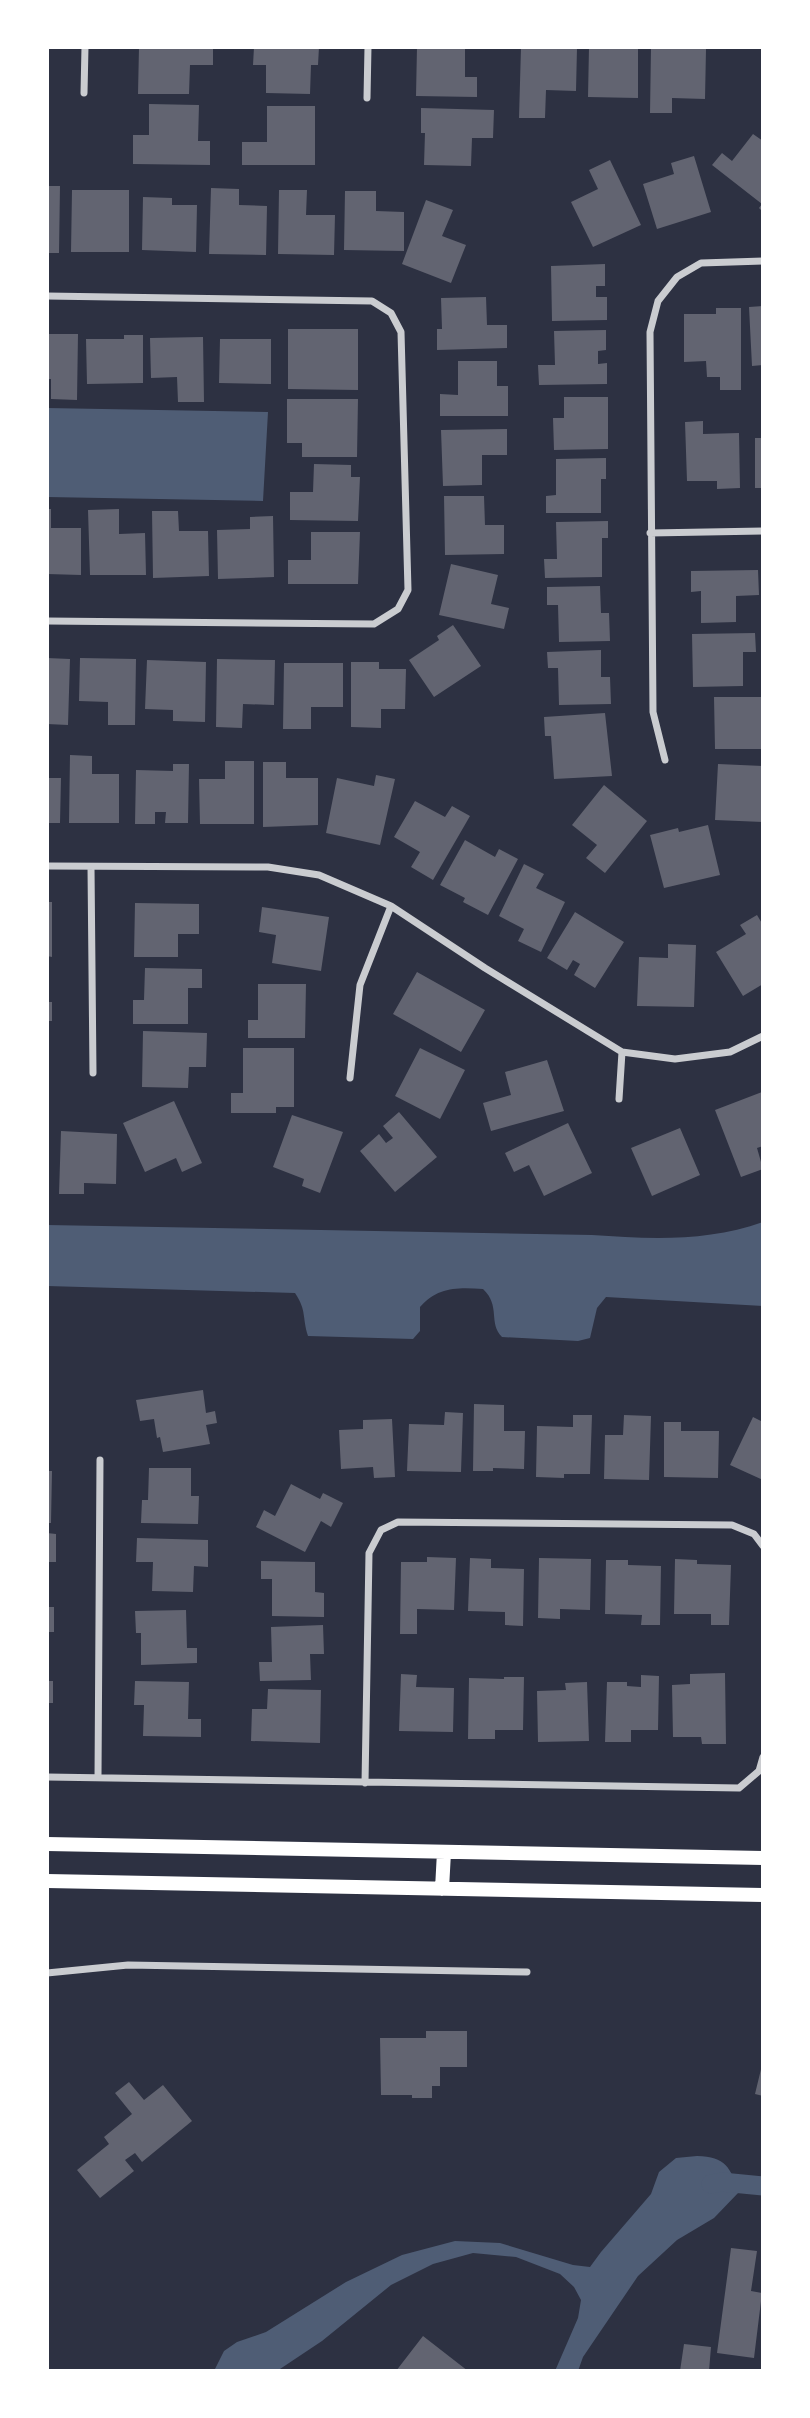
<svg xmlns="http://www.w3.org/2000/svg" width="810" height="2418" font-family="Georgia,serif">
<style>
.water{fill:#4f5d75}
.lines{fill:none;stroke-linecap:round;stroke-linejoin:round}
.canal{stroke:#4f5d75;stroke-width:19}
.building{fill:#626471}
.minor{stroke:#caccd0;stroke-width:7}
.secondary{stroke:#fff;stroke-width:14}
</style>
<rect width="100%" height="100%" fill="#2d3142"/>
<path class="water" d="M47,408L268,412L263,501L47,497Z
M763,1222V1306L606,1297L597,1308L590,1338L578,1341L502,1337C488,1323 501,1306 483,1289C458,1287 437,1287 420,1307V1331L413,1339L308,1336C302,1317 307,1311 295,1293L47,1286V1225L592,1235C650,1239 707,1242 763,1222Z
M697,2156C726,2157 730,2167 739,2192L714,2218L677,2240L638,2276L583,2357L578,2371H555L578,2318L581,2300L574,2287L560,2274L516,2257L473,2253L433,2264L391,2285L322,2341L277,2371H214L224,2351L237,2342L266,2332L346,2282L402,2255L455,2241L500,2243L573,2265L590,2267L601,2252L651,2194L659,2172L676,2158Z"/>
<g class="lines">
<path class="canal" d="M711,2184L722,2182L763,2186"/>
</g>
<path class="building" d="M139,47H213V65H190L189,94H138Z
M254,47H319L318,65H311L310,94L266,93V65H253Z
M417,47H465V77H477V97L416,96Z
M521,47L577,48L576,91L546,90L545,118H519Z
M589,47L638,48V98L588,97Z
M651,47L706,49L705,99L672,98V113H650Z
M149,104L199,105L198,141H210V165L133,164V135H149Z
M267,106H315V165H242V142H267Z
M421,108L494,110L493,138H472L471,166L424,165L425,133H421Z
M753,134L763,141V212L759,208L762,204L712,165L722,153L732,161Z
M694,156L711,212L657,229L643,184L674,174L671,163Z
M610,160L641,225L593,247L571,202L598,189L589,170Z
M47,186H60L59,253H47Z
M211,188L239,189V205L267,206L266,255L209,254Z
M72,190H129V252H71Z
M279,190H307L306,215H335L334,255L278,254Z
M345,191H376V211L404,212V251L344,250Z
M143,197L172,198V205H197L196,252L142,250Z
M426,200L453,210L442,236L466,245L451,283L402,264Z
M605,264V286H596V297H607V320L552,321L551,266Z
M486,297L487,325H507V348L437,350V329H442L441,298Z
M763,306V365L752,366L749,307Z
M716,308H741V390H720V377H707L706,361L684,362V314H716Z
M288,329H358V390L288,389Z
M606,330V350L598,351V364L607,363V384L539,385L538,365H555L554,331Z
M47,334H78L77,400L51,399V379H47Z
M124,335H143V383L87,384L86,339H124Z
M203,337L204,402H178L177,377L151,378L150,338Z
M220,339H271V384L219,383Z
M458,361H497V386H508V416H440V394L458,395Z
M564,397H608V449L554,450L553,418H564Z
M287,399H358L357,457H302V443H287Z
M703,421V434L739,433L740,488L717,489V481H687L685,422Z
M507,429V455H482V485L443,486L441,430Z
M755,438H763V488H755Z
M606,458V479H601V513H546V496L556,495V459Z
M314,464L351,465V477H360L358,521L290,520V492H313Z
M444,496H484L485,525H504V554L445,555Z
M47,509H51V528H81V575L47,574Z
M119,509V534L145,533L146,575H90L88,510Z
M152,511H178L179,531H208L209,576L153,578Z
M273,516L274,577L218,579L217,530L250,529V517Z
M608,521V538H602V577L545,578L544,559H557L556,522Z
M311,532H360L358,584H288V560H311Z
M451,564L498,575L491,604L509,608L504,629L439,615Z
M758,570L759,595L736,596V622L701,623V591L691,592V571Z
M600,586L601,613H609L610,641L559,642L558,605H547V587Z
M453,625L481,666L434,697L409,660L439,640L437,636Z
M755,633L756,652H743V686L693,687L692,634Z
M601,650V677H610L611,704L559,705L558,668H548L547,652Z
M47,658L70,659L68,725L47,724Z
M80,658L136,659L135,725H108V702L79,701Z
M217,659L275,660L274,705L243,704L242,728L216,727Z
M147,660L206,662L205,722L173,721V710L145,709Z
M351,662H379V669H406L405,709H381V728L351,727Z
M284,663H343V707H311V729H283Z
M714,697H763V749H715Z
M605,713L612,776L554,779L551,736H545L544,717Z
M70,755L92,756V774H119V823H69Z
M225,761H254V824H200L199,779H225Z
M263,762H286V778H318V825L263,827Z
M173,764H189L188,823H165L166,812H155V824H135L136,770L173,771Z
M718,764L763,766V822L715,820Z
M376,775L395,779L380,845L326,833L337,778L374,786Z
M47,778H61L60,823H47Z
M604,785L647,821L605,873L586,858L597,845L572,825Z
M415,801L445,817L452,806L470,816L433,880L411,867L420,852L394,837Z
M708,825L720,875L664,888L650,835L678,828L679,832Z
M465,840L495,857L499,849L518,859L488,915L463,902L465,898L440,885Z
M524,864L544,874L536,888L565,902L541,952L518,941L524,929L499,916Z
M47,902H52V957L47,956Z
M135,903L199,904V934H178V957H134Z
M262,907L329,917L321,971L272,963L276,935L259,932Z
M575,912L624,942L595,988L574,975L580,964L573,960L567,970L547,958Z
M757,915L763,925V973L761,974L763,984L743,996L716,952L746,934L740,925Z
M668,944L696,945L694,1007L637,1006L639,957L668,958Z
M145,968L202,969V988H188V1024H133V1000H144Z
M417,972L485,1010L461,1052L393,1014Z
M258,984H306L305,1038H248V1020H258Z
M47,1002H52V1021H47Z
M143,1031L207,1033L206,1067H189L188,1088L142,1087Z
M243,1048H294V1107H276V1113H231V1093H243Z
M420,1048L465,1070L440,1119L395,1096Z
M547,1060L564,1111L491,1131L483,1103L511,1095L505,1072Z
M762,1092L763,1146L757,1148L763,1169L741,1177L715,1110Z
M174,1101L202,1163L182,1172L176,1158L145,1172L123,1123Z
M399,1112L437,1157L395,1192L360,1151L379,1134L386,1143L393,1138L383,1126Z
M292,1115L343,1132L320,1193L302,1186L304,1179L273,1167Z
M568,1123L592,1173L544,1196L529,1165L514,1172L505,1153Z
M680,1128L700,1175L652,1196L631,1148Z
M61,1131L117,1134L116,1184L84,1183V1194H59Z
M203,1390L206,1413L215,1411L217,1423L206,1425L210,1444L163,1452L160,1437L157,1438L154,1419L140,1421L136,1400Z
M474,1404L504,1405V1431H525L524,1469L493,1468V1471H473Z
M445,1412L463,1413L461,1472L407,1471L409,1424L444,1425Z
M573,1415H592L590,1474H564V1478L536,1477L537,1426L573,1427Z
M624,1415L651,1416L649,1480L604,1479L605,1435H623Z
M753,1417L763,1422V1480L730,1465Z
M392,1419L395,1477L374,1478L373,1467L341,1469L339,1430L363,1429V1420Z
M664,1422H681V1431H719L718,1478L664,1477Z
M149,1468H191V1496H199L198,1524L141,1523L142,1500H148Z
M47,1471H52L51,1523H47Z
M291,1484L320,1499L323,1493L343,1503L331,1527L321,1521L305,1552L256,1527L264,1510L275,1516Z
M47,1533L56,1534V1562H47Z
M137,1538L208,1540V1567L194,1566L193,1592L152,1591L153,1562H136Z
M427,1557L456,1558L454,1610L417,1609V1634H400L401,1562H427Z
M470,1558L491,1559V1568L524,1569L523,1626L505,1625V1612L468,1611Z
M539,1558L591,1559L590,1610L560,1609V1619L538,1618Z
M675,1559L697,1560V1564L731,1565L729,1625H711V1614H674Z
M606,1560H628V1565L661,1566L660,1625H641L642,1615L605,1614Z
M261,1561L315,1562V1592L324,1593V1617L272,1616V1579H261Z
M47,1607H54V1632H47Z
M186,1610L187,1648H197V1663L141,1665V1633H136L135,1611Z
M323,1625L324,1654H310L311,1680L260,1681L259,1662H272L271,1627Z
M725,1673L726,1744H702L701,1737H673L672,1685L690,1684V1674Z
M401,1674L417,1675L416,1687L454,1688L453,1732L399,1731Z
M641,1675L659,1676L658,1730H631V1742H605L607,1682H627V1686L641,1687Z
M504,1677H524L523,1730H495V1739H468L469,1678L504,1679Z
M47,1681H53V1703H47Z
M135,1681L189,1682L188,1719H201V1737L143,1736L144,1705H134Z
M587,1682L589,1741L538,1742L537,1691L566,1690L565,1683Z
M268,1689L321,1690L320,1743L251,1741L252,1709H267Z
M426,2031H467V2067H440V2086H432V2098H412V2095H381L380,2038H426Z
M762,2065H763V2096L755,2094Z
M129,2082L144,2100L163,2085L192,2121L142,2162L135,2153L125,2160L134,2171L100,2198L77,2170L109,2144L104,2137L132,2114L115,2093Z
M731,2248L757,2251L751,2291L762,2293L754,2358L717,2353Z
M423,2336L468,2371H396Z
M684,2344L711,2347L709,2371H680Z"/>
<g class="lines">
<path class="minor" d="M84,93L85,47
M367,98L368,47
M47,296L372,301L391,313L401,332L408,590L398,609L374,624L47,621
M650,533L763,531
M665,760L653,712L650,332L658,301L677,277L701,263L763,261
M47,866L268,867L319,875L391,906L485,968L622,1052L675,1059L730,1052L763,1036
M91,867L93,1073
M350,1078L360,985L391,906
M619,1099L622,1052
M47,1777L739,1788L759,1771L763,1757
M98,1778L100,1460
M365,1783L369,1553L381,1530L398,1522L732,1525L754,1534L763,1546
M47,1973L128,1965L527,1972"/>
<path class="secondary" d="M47,1844L763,1858
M47,1881L763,1895
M442,1889L444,1852"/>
</g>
<rect width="810" height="2418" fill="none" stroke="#ffffff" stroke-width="98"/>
</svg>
